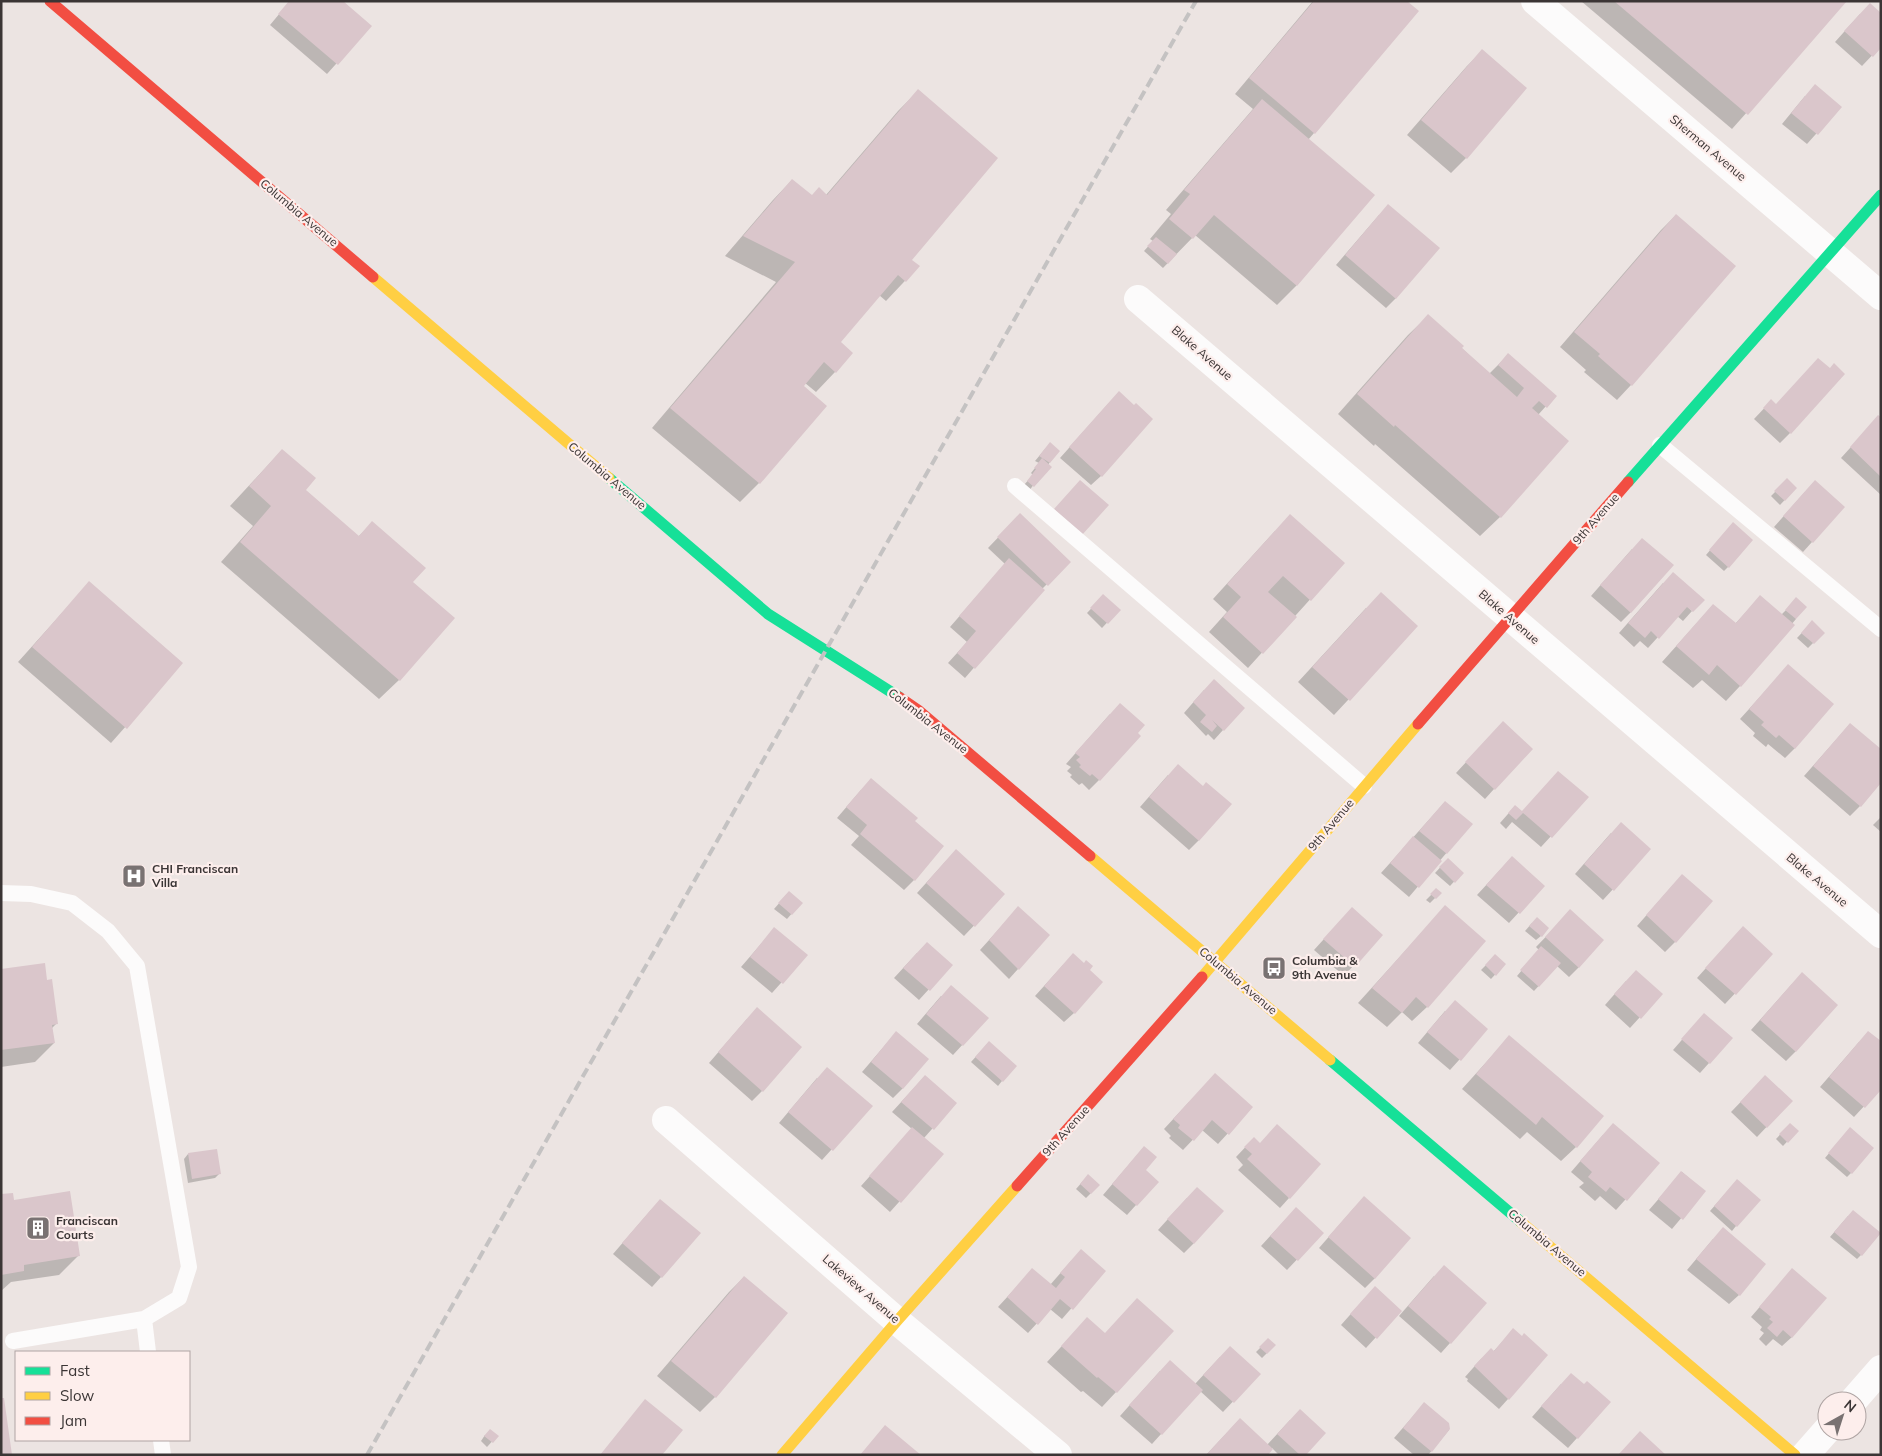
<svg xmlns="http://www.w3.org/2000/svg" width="1882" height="1456" font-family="Mulish,sans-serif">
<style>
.shadow{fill:#0003}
.building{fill:#dac6cb}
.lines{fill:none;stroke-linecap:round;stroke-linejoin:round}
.lane{stroke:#fcfbfb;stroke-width:16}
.street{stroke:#fcfbfb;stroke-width:28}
.fast{stroke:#16e098;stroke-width:11}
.slow{stroke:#ffcf43;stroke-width:11}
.jam{stroke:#f24e42;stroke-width:11}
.rail{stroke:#c4c2c2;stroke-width:4;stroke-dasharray:10 5;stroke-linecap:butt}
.labels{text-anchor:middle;stroke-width:4.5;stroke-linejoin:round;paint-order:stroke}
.street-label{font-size:12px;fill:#3b3535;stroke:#fdeeec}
.poi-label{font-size:12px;font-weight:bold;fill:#3b3535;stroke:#fdeeec;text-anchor:start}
</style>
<rect width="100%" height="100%" fill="#ece4e2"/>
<path class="shadow" d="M290,1L370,26L327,74L270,25Z
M1313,1H1406L1314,133L1308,140L1373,195L1296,286L1277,305L1195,235L1163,268L1144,251L1153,241L1150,239L1171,214L1166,210L1253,109L1235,94Z
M1581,1H1844L1845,2L1732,129Z
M1860,14L1881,46L1862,66L1835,42Z
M1482,51L1466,158L1451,173L1407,135L1467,66Z
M918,91L910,260L918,267L886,301L879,295L839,342L835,372L816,392L805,383L759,483L740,502L652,428L776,282L725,256L773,200L792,180L811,196L826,195L898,111Z
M1805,96L1840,107L1807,144L1782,124Z
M1379,215L1396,298L1386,308L1336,265Z
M1676,215L1631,385L1617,400L1584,372L1586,370L1560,347L1661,230Z
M1428,316L1489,374L1508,355L1555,396L1538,415L1500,517L1480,536L1375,444L1374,446L1338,414L1408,335Z
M1830,370L1790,433L1780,443L1754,419L1771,401L1776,405Z
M1109,403L1101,476L1091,485L1060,458Z
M1881,419V495L1841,458L1869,427Z
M1045,449L1058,451L1029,491L1023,486L1033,475L1031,473L1039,463L1035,461Z
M282,450L305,490L358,537L372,523L412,582L453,618L399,680L379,699L221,562L253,526L230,506Z
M1787,480L1796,488L1780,505L1771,496Z
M1805,492L1812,542L1803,552L1774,527Z
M1010,525L1069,562L1042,589L965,678L948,663L967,642L950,627L1005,564L988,548Z
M1729,528L1728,567L1724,571L1706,555Z
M1275,531L1343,563L1248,668L1209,632L1227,612L1213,599Z
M1632,549L1631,612L1621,622L1591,596Z
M89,583L182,663L111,743L18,662Z
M1663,583L1692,611L1683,621L1677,616L1648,648L1640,641L1634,647L1619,633Z
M1103,596L1119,610L1102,628L1087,613Z
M1760,597L1781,615L1792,604L1796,619L1740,686L1726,701L1702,680L1693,688L1662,662L1713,605L1735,624Z
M1366,608L1417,626L1334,715L1298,682Z
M1812,622L1823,633L1808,648L1797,638Z
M1788,666L1795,748L1785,758L1768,744L1766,747L1753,736L1755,733L1740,719Z
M1204,690L1223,730L1214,740L1208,734L1206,736L1184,713Z
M1110,714L1099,780L1089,790L1082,783L1079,785L1070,777L1072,775L1067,771L1071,767L1066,764Z
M1850,724L1860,806L1850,816L1804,776Z
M1493,733L1494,789L1485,799L1456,773Z
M1168,775L1199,840L1189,850L1140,807Z
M861,790L913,821L914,880L904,890L851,845L859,836L837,818Z
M1587,797L1541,847L1512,822L1506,829L1500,823L1515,806L1522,812Z
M1445,802L1471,824L1409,897L1381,873Z
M1881,817V832L1873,825Z
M1611,833L1650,849L1603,900L1575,874Z
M1512,857L1543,886L1509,923L1477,895Z
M1448,859L1462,873L1450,886L1435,873Z
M946,861L1004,894L964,936L917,893Z
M1673,885L1675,942L1665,952L1637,926Z
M1436,890L1440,893L1430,903L1426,900Z
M789,892L801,903L787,919L774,909Z
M1445,907L1427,1007L1412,1021L1402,1012L1387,1027L1358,1003Z
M1009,918L1018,969L1009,979L980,950Z
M1342,919L1381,935L1344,976L1314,950Z
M1561,921L1579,967L1569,977L1557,966L1534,991L1517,976L1539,950L1536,947Z
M1532,923L1541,936L1536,940L1525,931Z
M774,929L806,955L772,993L741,967Z
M1733,938L1772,954L1725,1004L1697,978Z
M917,953L951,965L919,1000L894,978Z
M1495,956L1504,965L1491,979L1481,970Z
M1063,965L1088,970L1074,1013L1064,1022L1035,996Z
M1,970L46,981L57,1023L52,1028L54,1043L35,1062L1,1067Z
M1626,981L1661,994L1630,1028L1605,1005Z
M1792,984L1796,1051L1786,1061L1751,1030Z
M941,996L987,1018L953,1055L917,1024Z
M1445,1011L1487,1029L1450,1070L1418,1043Z
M747,1019L762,1091L752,1101L709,1063Z
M1695,1025L1709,1063L1700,1073L1673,1050Z
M1509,1037L1576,1147L1561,1161L1527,1132L1520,1139L1462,1089Z
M989,1042L1002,1081L998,1086L971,1062Z
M1859,1042L1881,1088L1854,1117L1820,1087Z
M887,1043L903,1088L893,1098L862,1072Z
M925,1076L955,1103L924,1138L942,1154L890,1212L861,1186L912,1129L892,1112Z
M817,1078L871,1106L822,1160L779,1123Z
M1756,1086L1791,1101L1757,1137L1731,1112Z
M1189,1102L1252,1107L1218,1144L1202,1130L1183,1150L1169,1138L1171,1136L1164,1129Z
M1790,1124L1797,1131L1783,1146L1776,1139Z
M1846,1133L1851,1173L1847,1177L1825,1158Z
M1603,1135L1658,1163L1616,1210L1600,1196L1595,1201L1579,1187L1584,1183L1571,1172Z
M1254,1138L1260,1144L1289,1198L1280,1208L1238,1170L1243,1165L1236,1157Z
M1144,1147V1170L1136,1205L1127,1215L1103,1195Z
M188,1154L220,1173L215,1178L188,1183L184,1159Z
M1682,1172L1704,1191L1672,1229L1649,1210Z
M1083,1181L1091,1193L1086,1198L1076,1189Z
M1733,1185L1736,1226L1732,1231L1710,1211Z
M1,1196L13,1201L78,1256L59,1275L11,1282L1,1291Z
M1187,1198L1194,1243L1184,1253L1158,1230Z
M1354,1208L1375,1278L1365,1288L1319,1248Z
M651,1210L661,1277L652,1287L613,1254Z
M1848,1216L1861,1255L1857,1259L1830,1237Z
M1286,1219L1322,1233L1287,1270L1261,1246Z
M1713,1239L1739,1295L1729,1304L1687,1270Z
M1071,1261L1104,1271L1062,1319L1050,1309L1028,1333L998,1307L1032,1270L1050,1285Z
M1434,1276L1450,1343L1441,1353L1399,1316Z
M744,1277L786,1313L715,1397L700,1412L657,1376L729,1292Z
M1783,1280L1792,1337L1782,1346L1773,1339L1766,1346L1759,1339L1764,1333L1760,1330L1762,1327L1751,1317Z
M1365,1298L1400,1311L1366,1348L1341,1325Z
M1073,1334L1116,1392L1102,1407L1083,1391L1081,1392L1047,1362Z
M1268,1340L1274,1346L1262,1358L1256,1352Z
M1504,1340L1508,1399L1499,1409L1467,1381L1468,1379L1465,1377L1481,1359L1493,1352Z
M1220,1357L1259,1374L1223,1412L1200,1391L1152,1444L1120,1416L1160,1371L1195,1384Z
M1561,1384L1577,1438L1568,1448L1532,1417Z
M1415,1414L1448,1424L1449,1430L1428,1455H1414L1394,1438Z
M1240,1419L1267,1445L1290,1420L1304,1455H1279L1272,1448L1266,1455H1206Z
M485,1435L497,1436L487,1447L481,1441Z"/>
<path class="building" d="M289,1H343L372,26L338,65L278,14Z
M1314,1H1407L1419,11L1315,134L1249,78Z
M1614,1H1847L1748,115Z
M1870,3L1881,13V48L1873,57L1844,31Z
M1482,49L1527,88L1467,159L1421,120Z
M1815,84L1842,107L1818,135L1791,113Z
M918,89L998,158L912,260L920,266L906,282L898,275L841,342L853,353L836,373L824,362L804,386L827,406L760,484L670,408L795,262L743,236L792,179L812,195L819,187L827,195Z
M1262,99L1375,195L1297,286L1214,215L1193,239L1169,219L1190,194L1184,190Z
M1388,204L1440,248L1396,299L1345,255Z
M1676,214L1736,266L1632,386L1598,356L1600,354L1574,332Z
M1156,237L1177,254L1168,264L1147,246Z
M1428,314L1464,346L1462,348L1517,397L1524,388L1498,365L1508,353L1557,396L1547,408L1539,401L1532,408L1569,441L1501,518L1395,425L1394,427L1357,394Z
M1818,358L1830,368L1834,363L1845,374L1791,434L1763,408L1771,399L1776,404Z
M1119,391L1134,405L1136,403L1153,419L1102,477L1069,447Z
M1878,415L1881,417V477L1850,447Z
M1050,442L1060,451L1050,463L1039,456Z
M282,449L316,478L306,490L359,536L372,521L426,568L413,582L455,618L400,681L240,542L271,506L249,486Z
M1042,458L1052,467L1034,487L1027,481L1036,469L1034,468Z
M1787,478L1797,488L1785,501L1774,491Z
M1080,480L1109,505L1082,535L1054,509Z
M1815,480L1845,507L1813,543L1783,516Z
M1020,513L1071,562L1048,586L997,537Z
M1290,514L1345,563L1311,601L1283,576L1268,592L1297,617L1263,654L1223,617L1241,597L1227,584Z
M1733,522L1753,540L1729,568L1709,550Z
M1642,538L1674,565L1631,613L1600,585Z
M1009,558L1045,590L975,669L957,653L976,631L959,616Z
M1673,572L1705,600L1693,612L1687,607L1659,639L1651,631L1645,638L1628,623Z
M89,581L183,663L127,729L32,647Z
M1381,592L1418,626L1350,701L1312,667Z
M1103,594L1121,610L1108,624L1090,608Z
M1760,595L1795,625L1741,687L1717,665L1709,675L1676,646L1713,604L1736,623Z
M1796,597L1807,607L1796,619L1785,610Z
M1812,620L1825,633L1814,644L1801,633Z
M1788,664L1834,704L1795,749L1779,735L1776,738L1761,725L1764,722L1749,709Z
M1214,679L1245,708L1224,731L1212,720L1217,726L1212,732L1200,722L1206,715L1193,702Z
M1120,703L1145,725L1138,733L1141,736L1100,781L1092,774L1090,776L1079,767L1081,765L1076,760L1080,757L1075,753Z
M1503,721L1533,749L1495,790L1465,762Z
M1850,723L1881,749V783L1861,807L1813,766Z
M1178,764L1203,786L1206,782L1232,804L1199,841L1149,797Z
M1558,771L1589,797L1552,838L1523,813L1516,820L1508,813L1515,805L1522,811Z
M871,778L918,818L915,821L944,846L915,881L860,834L867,825L846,807Z
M1445,801L1473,824L1447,854L1419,831Z
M1621,822L1651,849L1614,891L1584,864Z
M1413,836L1442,861L1419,888L1390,863Z
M956,849L1005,894L975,927L926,883Z
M1512,856L1545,886L1520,914L1486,885Z
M1448,858L1464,873L1455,883L1439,867Z
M1682,874L1713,901L1676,943L1646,915Z
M1436,888L1442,893L1436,899L1430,894Z
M789,891L803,903L792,915L778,903Z
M1445,905L1486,941L1428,1008L1416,997L1402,1013L1372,988Z
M1018,906L1050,935L1019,970L989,940Z
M1352,907L1383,935L1355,967L1323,939Z
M1570,909L1604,940L1579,968L1545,937Z
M1537,917L1549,928L1542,937L1529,926Z
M1743,926L1773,954L1736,995L1705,968Z
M774,927L808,955L783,984L750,957Z
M927,942L953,965L930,991L903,968Z
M1541,946L1561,963L1539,987L1520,970Z
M1073,953L1084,963L1086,960L1093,966L1090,970L1103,982L1075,1014L1044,986Z
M1495,954L1506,964L1496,976L1485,965Z
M45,963L47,980L52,979L58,1024L52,1025L55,1043L1,1050V969Z
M1636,970L1663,994L1641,1019L1614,994Z
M1802,972L1838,1005L1796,1052L1760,1020Z
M951,985L989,1018L963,1046L926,1014Z
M1455,1000L1488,1029L1461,1061L1427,1032Z
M757,1007L802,1047L763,1092L718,1052Z
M1704,1013L1733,1038L1710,1064L1681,1039Z
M896,1031L929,1059L903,1089L871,1062Z
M1868,1031L1881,1041V1090L1865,1108L1829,1077Z
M1509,1035L1604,1116L1577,1148L1542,1117L1536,1125L1476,1074Z
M989,1041L1017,1066L1003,1082L975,1057Z
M827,1067L873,1106L833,1151L788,1112Z
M1215,1073L1253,1107L1229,1135L1212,1120L1194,1141L1178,1128L1180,1125L1173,1119Z
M925,1075L957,1103L934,1130L901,1102Z
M1765,1075L1793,1101L1767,1128L1740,1102Z
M1613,1123L1660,1163L1627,1201L1610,1187L1606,1192L1588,1177L1592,1172L1580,1161Z
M1790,1123L1799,1131L1788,1143L1779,1134Z
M1277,1124L1321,1164L1290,1199L1247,1159L1252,1154L1244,1147L1254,1137L1260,1143Z
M912,1127L944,1154L901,1203L869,1176Z
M1850,1127L1874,1148L1852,1174L1828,1153Z
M1144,1146L1157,1157L1146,1170L1159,1182L1137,1206L1112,1184Z
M217,1149L221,1174L192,1179L188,1153Z
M1681,1171L1706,1191L1683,1220L1658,1199Z
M1088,1174L1100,1185L1091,1194L1080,1184Z
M1737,1179L1761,1200L1737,1227L1714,1206Z
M1197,1187L1224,1211L1194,1244L1167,1219Z
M70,1191L80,1256L24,1265V1271L1,1275V1194L13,1193L14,1200Z
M1364,1196L1411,1238L1375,1279L1328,1237Z
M660,1199L701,1233L662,1278L622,1243Z
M1296,1207L1324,1233L1298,1261L1270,1236Z
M1853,1210L1881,1233L1862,1256L1834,1232Z
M1723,1227L1766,1264L1740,1296L1696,1259Z
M1081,1249L1106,1271L1073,1310L1060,1299L1038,1325L1007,1297L1032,1268L1056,1288L1065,1277L1060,1273Z
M1444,1265L1487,1303L1451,1344L1408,1306Z
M1792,1268L1827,1298L1792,1338L1783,1330L1777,1337L1767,1328L1773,1322L1769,1319L1771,1317L1759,1307Z
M744,1276L788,1313L716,1398L671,1361Z
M1375,1286L1402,1311L1377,1339L1350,1314Z
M1137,1298L1174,1331L1117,1393L1098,1377L1097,1378L1061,1346L1087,1317L1105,1333Z
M1513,1328L1522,1336L1524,1333L1548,1355L1509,1400L1474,1366L1491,1348L1494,1351Z
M1268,1338L1276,1345L1267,1354L1259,1347Z
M1230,1346L1261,1374L1234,1403L1203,1375Z
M1170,1360L1203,1390L1162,1435L1129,1405Z
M1571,1373L1584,1384L1587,1381L1611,1402L1578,1439L1541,1406Z
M1,1398H4L12,1455H1Z
M645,1399L683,1430L662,1455H600Z
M1424,1402L1449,1423L1450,1429L1432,1452L1403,1428Z
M1300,1409L1326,1433L1306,1455H1300L1277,1434Z
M1240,1418L1273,1449L1268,1455H1206Z
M885,1425L921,1455H860Z
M490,1429L499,1436L493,1443L484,1436Z
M1640,1431L1666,1455H1618Z"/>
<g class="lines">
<path class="lane" d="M1660,445L1881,629
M1015,486L1364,786
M1,893L31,894L72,903L108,931L137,966L189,1267L179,1298L144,1319L13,1341
M144,1319L148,1352
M161,1440L163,1455"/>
<path class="street" d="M1535,1L1881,296
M1138,299L1881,934
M666,1120L897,1321L1058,1455
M1853,1401L1881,1369
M1805,1455L1827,1430"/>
<path class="fast" d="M609,478L768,614L899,697
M1628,482L1881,195
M1330,1060L1521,1222"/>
<path class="slow" d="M373,277L609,478
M1090,856L1330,1060
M1202,977L1418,724
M1521,1222L1795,1455
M782,1455L897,1321L1017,1186"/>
<path class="jam" d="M50,1L373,277
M899,697L918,710L1090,856
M1418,724L1628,482
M1017,1186L1202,977"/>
<path class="rail" d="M367,1455L1196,1"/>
</g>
<defs>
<g id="hospital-square" transform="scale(1.25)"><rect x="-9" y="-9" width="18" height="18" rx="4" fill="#797272" stroke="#fdeeec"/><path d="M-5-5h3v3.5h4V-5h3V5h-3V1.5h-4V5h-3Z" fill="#fff"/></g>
<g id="bus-square" transform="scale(1.25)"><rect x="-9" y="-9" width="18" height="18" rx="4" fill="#797272" stroke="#fdeeec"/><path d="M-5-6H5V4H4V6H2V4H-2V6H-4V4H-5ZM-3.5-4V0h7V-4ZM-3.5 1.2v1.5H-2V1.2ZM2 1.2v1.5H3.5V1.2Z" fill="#fff"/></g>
<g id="building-square" transform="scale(1.25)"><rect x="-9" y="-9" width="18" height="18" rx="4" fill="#797272" stroke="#fdeeec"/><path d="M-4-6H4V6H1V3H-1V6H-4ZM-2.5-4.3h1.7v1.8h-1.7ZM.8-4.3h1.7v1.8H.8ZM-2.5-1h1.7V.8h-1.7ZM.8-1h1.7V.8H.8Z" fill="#fff"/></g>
</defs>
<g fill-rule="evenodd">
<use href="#hospital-square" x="134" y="876"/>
<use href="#bus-square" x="1274" y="968"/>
<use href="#building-square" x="38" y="1228"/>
</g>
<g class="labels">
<g class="street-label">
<text transform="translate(1708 148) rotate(40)" y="4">Sherman Avenue</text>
<text transform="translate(299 213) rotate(40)" y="4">Columbia Avenue</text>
<text transform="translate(1202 353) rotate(41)" y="4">Blake Avenue</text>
<text transform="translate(607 476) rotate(40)" y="4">Columbia Avenue</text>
<text transform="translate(1596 519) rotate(-49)" y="4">9th Avenue</text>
<text transform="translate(1509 617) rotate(41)" y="4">Blake Avenue</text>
<text transform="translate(928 721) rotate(38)" y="4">Columbia Avenue</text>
<text transform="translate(1331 825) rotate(-50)" y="4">9th Avenue</text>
<text transform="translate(1817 880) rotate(40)" y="4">Blake Avenue</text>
<text transform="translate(1238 981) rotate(40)" y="4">Columbia Avenue</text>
<text transform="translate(1066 1131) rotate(-48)" y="4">9th Avenue</text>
<text transform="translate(1547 1243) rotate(40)" y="4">Columbia Avenue</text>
<text transform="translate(861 1289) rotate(41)" y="4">Lakeview Avenue</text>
</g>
<g class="poi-label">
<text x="152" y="873">CHI Franciscan<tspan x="152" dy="14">Villa</tspan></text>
<text x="1292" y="965">Columbia &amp;<tspan x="1292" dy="14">9th Avenue</tspan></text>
<text x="56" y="1225">Franciscan<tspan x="56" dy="14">Courts</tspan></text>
</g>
</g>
<rect width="1882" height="1456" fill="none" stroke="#3b3535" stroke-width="5"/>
<rect x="15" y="1351" width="175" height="90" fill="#fdeeec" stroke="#afa4a3"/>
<rect x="25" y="1367" width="25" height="8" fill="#16e098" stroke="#afa4a3"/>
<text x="60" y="1376" font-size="15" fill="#3b3535">Fast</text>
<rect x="25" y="1392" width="25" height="8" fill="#ffcf43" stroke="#afa4a3"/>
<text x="60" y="1401" font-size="15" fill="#3b3535">Slow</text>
<rect x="25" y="1417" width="25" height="8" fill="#f24e42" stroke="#afa4a3"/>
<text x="60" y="1426" font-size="15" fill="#3b3535">Jam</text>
<g transform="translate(1842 1416) rotate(39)"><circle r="24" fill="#fdeeec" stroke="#afa4a3"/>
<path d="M0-4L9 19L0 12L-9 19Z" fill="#797272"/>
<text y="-8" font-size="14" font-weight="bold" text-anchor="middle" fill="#3b3535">N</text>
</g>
</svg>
